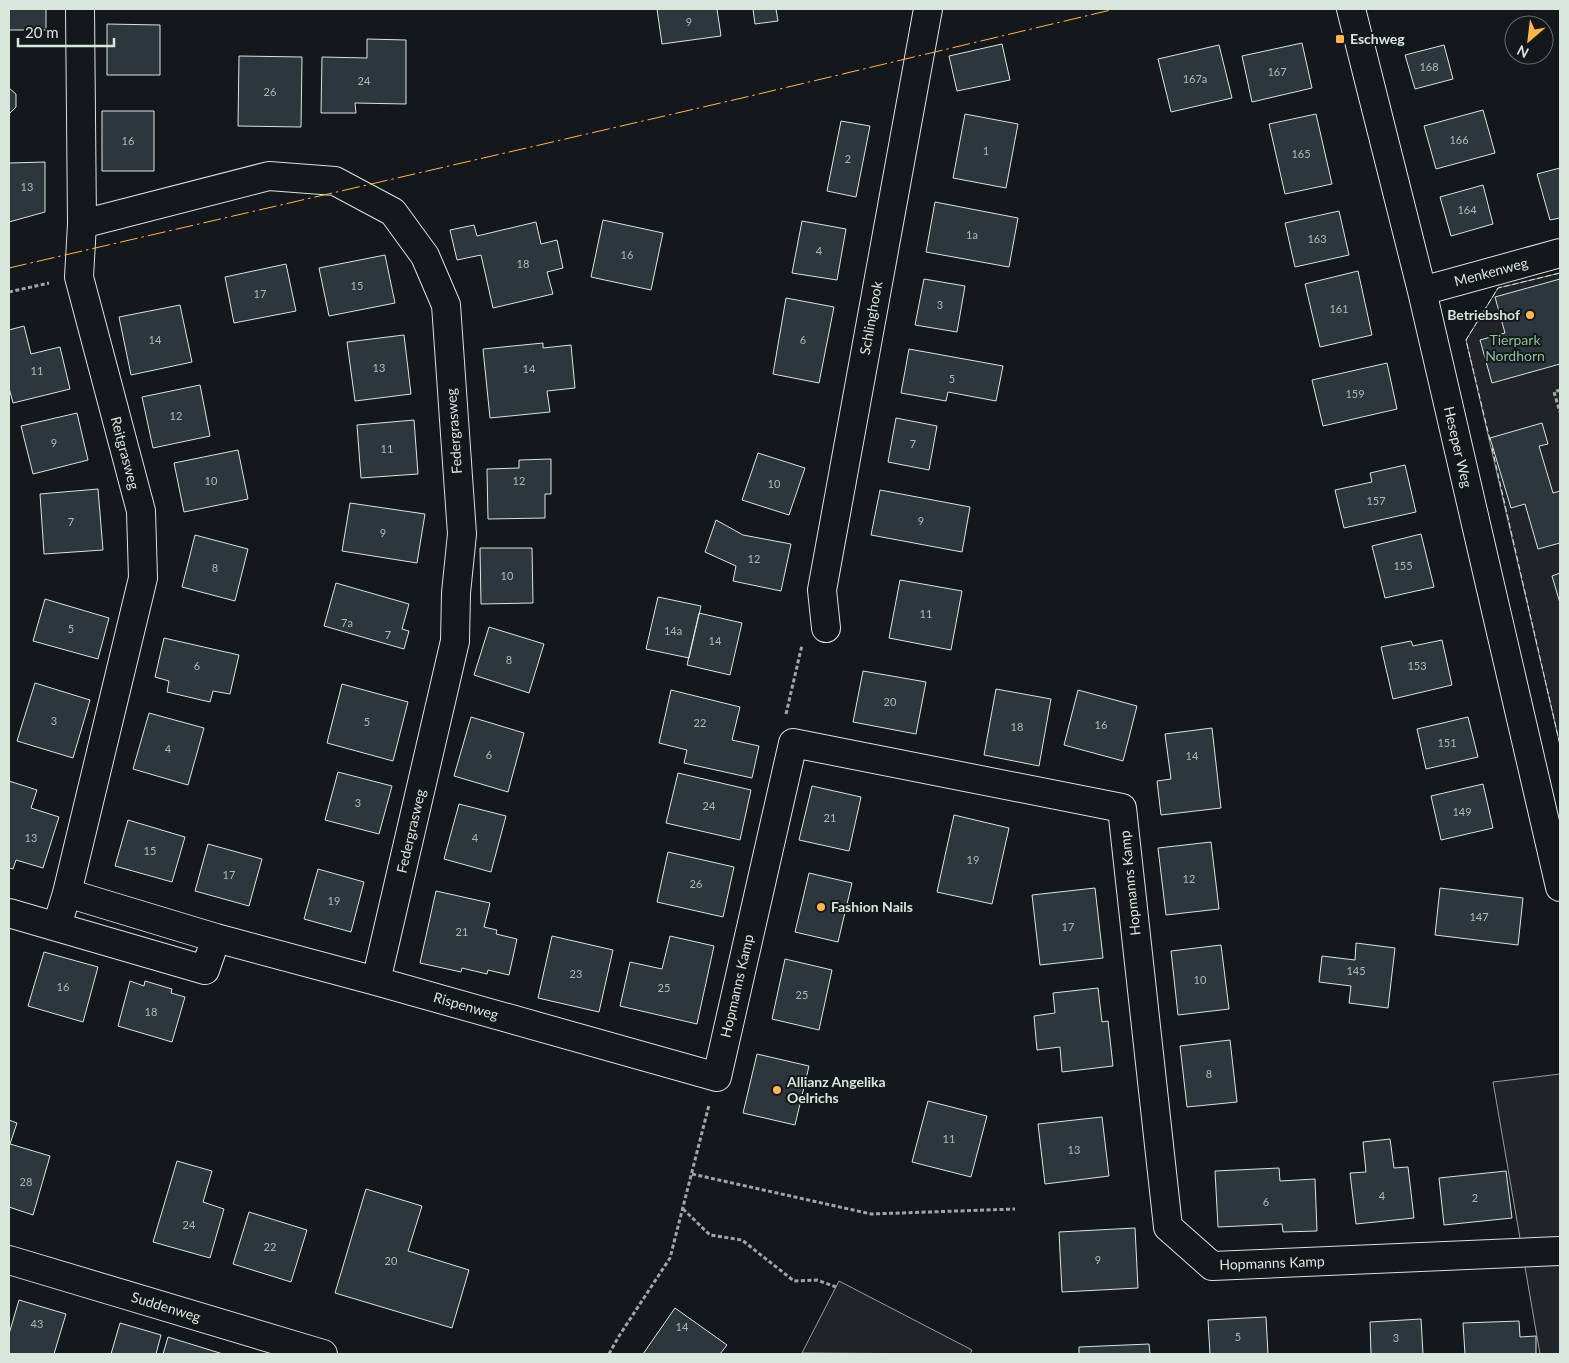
<svg xmlns="http://www.w3.org/2000/svg" width="1569" height="1363" font-family="Lato,sans-serif">
<style>
.green{fill:#202428;stroke:#939e99}
.building{fill:#2c363c;stroke:#d8e6dc}
.lines{fill:none;stroke-linecap:round;stroke-linejoin:round}
.street-casing{stroke:#d8e6dc;stroke-width:30}
.path{stroke:#9da8a2;stroke-width:3;stroke-dasharray:4 2.5;stroke-linecap:butt}
.street{stroke:#14181c;stroke-width:28}
.fence{stroke:#d8e6dc;stroke-width:1;stroke-dasharray:6 2.5;stroke-linecap:butt}
.power{stroke:#ffb74d;stroke-width:1;stroke-dasharray:18 4 2.5 4;stroke-linecap:butt}
.poi-dot{fill:#ffb74d;stroke:#14181c;stroke-width:2}
.labels{text-anchor:middle;stroke-width:4;stroke-linejoin:round;paint-order:stroke}
.number-label{font-size:11px;fill:#adbab4}
.poi-label{font-size:14px;font-weight:bold;fill:#d8e6dc;stroke:#14181c;text-anchor:start}
.street-label{font-size:14px;fill:#d8e6dc;stroke:#14181c}
.park-label{font-size:14px;fill:#8ac095;stroke:#14181c}
</style>
<rect width="100%" height="100%" fill="#14181c"/>
<path class="green" d="M1560,273V745L1466,340L1498,288Z
M1560,1074V1354H1540L1493,1082Z
M839,1281L972,1350L970,1354L802,1353Z"/>
<path class="building" d="M9,9H46V30H9Z
M657,9H717L721,36L662,44Z
M753,9H776L778,21L755,24Z
M107,24L160,25V75H107Z
M367,39L406,40V104L355,103L356,113H321L322,57L367,58Z
M1302,43L1312,88L1252,102L1242,56Z
M1002,44L1010,80L957,91L949,56Z
M1219,45L1232,98L1171,112L1158,59Z
M1444,45L1453,79L1415,89L1405,55Z
M239,56L302,57L301,127L238,126Z
M9,88L16,94V107L9,114Z
M1483,110L1495,153L1436,169L1424,126Z
M102,111H154V171H102Z
M965,114L1018,124L1006,188L953,178Z
M1316,114L1332,184L1285,194L1269,124Z
M841,121L870,126L856,197L827,191Z
M45,162V212L9,222V163Z
M1560,168V218L1550,220L1537,174Z
M1483,185L1493,224L1451,236L1440,197Z
M935,202L1018,218L1009,267L926,252Z
M1339,211L1349,255L1295,267L1285,223Z
M603,220L663,233L651,290L591,277Z
M802,221L846,229L837,280L792,273Z
M536,222L541,244L557,240L563,268L547,272L553,294L493,308L481,255L457,260L450,230L474,225L477,236Z
M385,255L395,303L329,316L319,268Z
M286,264L296,311L234,323L225,277Z
M1358,271L1372,335L1320,347L1305,284Z
M924,279L965,286L957,332L915,325Z
M1560,279V364L1492,383L1480,340L1505,333L1495,297Z
M786,298L834,307L819,383L773,374Z
M180,305L192,362L131,375L119,317Z
M24,326L31,354L60,347L70,389L13,403L9,388V330Z
M404,335L411,394L355,401L347,342Z
M543,343V348L571,345L575,388L547,391L550,412L490,418L483,349Z
M909,349L1003,366L996,401L948,392L946,401L901,393Z
M1387,363L1397,409L1323,426L1312,380Z
M200,385L210,436L153,448L142,397Z
M77,413L88,460L33,474L21,426Z
M896,418L937,426L929,470L888,462Z
M414,420L418,474L361,478L357,425Z
M1542,423L1548,444L1539,446L1553,493L1560,491V543L1538,549L1525,504L1511,508L1490,438Z
M238,450L248,499L184,512L174,463Z
M758,453L805,468L789,515L742,500Z
M551,459V494H545V518L488,519L487,469L519,468V460Z
M1405,465L1416,512L1344,528L1335,490L1372,482L1370,473Z
M98,489L103,550L44,554L40,494Z
M880,490L970,507L962,552L871,535Z
M350,503L425,514L417,563L342,551Z
M716,520L743,535L791,544L781,591L733,581L736,566L705,552Z
M1421,534L1434,587L1385,598L1372,546Z
M195,535L248,549L235,601L182,587Z
M480,548H532L533,603L481,604Z
M1560,573V603L1552,576Z
M900,580L962,591L951,650L889,638Z
M336,583L409,604L402,629L409,631L404,649L324,626Z
M658,597L701,606L689,658L646,649Z
M45,599L109,618L98,659L33,641Z
M699,613L742,623L730,675L687,665Z
M489,627L544,644L529,693L474,675Z
M164,638L239,655L230,694L213,691L210,702L167,692L169,681L155,677Z
M1442,640L1452,685L1393,699L1381,647L1411,641L1413,646Z
M863,671L926,682L916,734L853,722Z
M35,683L90,700L73,758L17,741Z
M342,684L408,702L393,761L327,743Z
M996,689L1051,699L1039,766L984,755Z
M671,690L740,707L732,740L759,746L752,778L684,763L687,750L659,743Z
M1078,690L1137,706L1123,761L1064,745Z
M149,713L204,728L188,785L133,769Z
M471,717L524,733L508,792L454,776Z
M1468,717L1478,757L1426,769L1417,729Z
M1212,728L1221,808L1161,815L1157,781L1171,779L1165,734Z
M338,772L392,786L379,834L325,820Z
M678,773L751,790L740,840L666,823Z
M9,781L37,790L31,808L59,817L43,868L16,860L13,869L9,868Z
M1483,784L1493,828L1441,840L1431,796Z
M812,786L861,797L849,851L799,840Z
M459,804L506,816L491,872L444,859Z
M954,815L1009,828L992,904L937,892Z
M128,820L185,837L172,882L115,866Z
M1211,842L1219,909L1166,915L1158,848Z
M208,844L262,859L249,906L195,891Z
M668,852L734,867L723,917L657,902Z
M318,869L364,882L351,932L304,919Z
M809,873L852,883L838,942L795,932Z
M1095,888L1103,958L1040,965L1032,895Z
M1440,888L1523,898L1518,945L1435,935Z
M436,891L490,903L484,927L497,930L496,934L517,939L509,975L488,970L487,974L462,968L461,972L420,963Z
M552,936L613,950L599,1012L538,998Z
M670,936L714,946L697,1024L620,1006L630,962L662,969Z
M1356,943L1395,948L1388,1008L1349,1003L1351,986L1319,982L1322,956L1355,960Z
M1221,945L1229,1009L1178,1015L1171,951Z
M44,952L98,967L83,1022L28,1006Z
M785,959L832,970L819,1030L772,1019Z
M130,981L144,986L145,981L172,989L171,993L185,997L172,1042L118,1026Z
M1098,988L1102,1022L1108,1021L1113,1066L1062,1072L1060,1047L1037,1050L1034,1016L1055,1013L1053,993Z
M1230,1040L1237,1102L1187,1107L1180,1046Z
M757,1054L809,1066L795,1125L743,1113Z
M928,1101L987,1116L971,1177L912,1162Z
M1102,1117L1109,1176L1045,1184L1038,1124Z
M9,1120L17,1123L10,1144L50,1156L33,1215L9,1207Z
M1390,1139L1394,1168L1408,1167L1414,1218L1356,1224L1350,1173L1366,1172L1363,1142Z
M177,1161L212,1171L203,1202L224,1209L210,1258L153,1242Z
M1279,1168L1280,1181L1315,1179L1317,1231L1283,1232L1282,1224L1218,1227L1215,1171Z
M1506,1171L1512,1218L1444,1225L1439,1178Z
M366,1189L422,1206L408,1251L469,1270L452,1328L335,1293Z
M249,1212L307,1230L291,1282L233,1264Z
M1135,1228L1138,1288L1062,1292L1059,1232Z
M19,1300L66,1314L54,1354H9V1334Z
M675,1308L727,1345L720,1354H643Z
M1266,1317L1268,1354H1210L1208,1320Z
M1421,1319L1423,1354H1371L1370,1322Z
M1519,1321L1520,1337L1536,1336V1354H1465L1463,1323Z
M120,1323L161,1335L156,1354H111Z
M168,1337L223,1354H163Z
M1149,1344L1150,1354H1079V1347Z"/>
<g class="lines">
<g class="street-casing">
<path id="street" d="M1351,9L1422,291L1560,887
M82,224L269,176L335,181L393,212L425,256L446,305L462,534L456,593L455,641L376,981
M1422,291L1560,253
M826,628L822,590L928,9
M67,893L143,578L141,511L79,277L82,224L80,9
M9,913L205,970L216,938
M57,926L67,893L216,938L376,981L717,1077L793,743L1122,808L1168,1227L1212,1266L1560,1251
M9,1260L323,1354"/>
</g>
<path class="path" d="M9,292L49,283
M1560,390L1554,392L1560,412
M786,714L802,645
M692,1174L871,1214L1015,1209
M683,1209L710,1235L742,1240L794,1281L817,1280L836,1287
M609,1354L619,1336L670,1258L709,1105"/>
<use href="#street" class="street"/>
<path class="fence" d="M1490,440L1466,340L1498,288L1560,273
M1492,448L1560,745"/>
<path class="power" d="M9,268L742,98L1115,9"/>
</g>
<g class="poi-dot">
<rect x="1335" y="34" width="10" height="10" rx="2.5"/>
<circle cx="1530" cy="315" r="5"/>
<circle cx="821" cy="907" r="5"/>
<circle cx="777" cy="1090" r="5"/>
</g>
<g class="labels">
<g class="number-label">
<text x="689" y="26">9</text>
<text x="1429" y="71">168</text>
<text x="1277" y="76">167</text>
<text x="1195" y="83">167a</text>
<text x="364" y="85">24</text>
<text x="270" y="96">26</text>
<text x="1459" y="144">166</text>
<text x="128" y="145">16</text>
<text x="986" y="155">1</text>
<text x="1301" y="158">165</text>
<text x="848" y="163">2</text>
<text x="27" y="191">13</text>
<text x="1467" y="214">164</text>
<text x="972" y="239">1a</text>
<text x="1317" y="243">163</text>
<text x="819" y="255">4</text>
<text x="627" y="259">16</text>
<text x="523" y="268">18</text>
<text x="357" y="290">15</text>
<text x="260" y="298">17</text>
<text x="940" y="309">3</text>
<text x="1339" y="313">161</text>
<text x="155" y="344">14</text>
<text x="803" y="344">6</text>
<text x="379" y="372">13</text>
<text x="529" y="373">14</text>
<text x="37" y="375">11</text>
<text x="952" y="383">5</text>
<text x="1355" y="398">159</text>
<text x="176" y="420">12</text>
<text x="54" y="447">9</text>
<text x="913" y="448">7</text>
<text x="387" y="453">11</text>
<text x="211" y="485">10</text>
<text x="519" y="485">12</text>
<text x="774" y="488">10</text>
<text x="1376" y="505">157</text>
<text x="921" y="525">9</text>
<text x="71" y="526">7</text>
<text x="383" y="537">9</text>
<text x="754" y="563">12</text>
<text x="1403" y="570">155</text>
<text x="215" y="572">8</text>
<text x="507" y="580">10</text>
<text x="926" y="618">11</text>
<text x="347" y="627">7a</text>
<text x="71" y="633">5</text>
<text x="673" y="635">14a</text>
<text x="388" y="639">7</text>
<text x="715" y="645">14</text>
<text x="509" y="664">8</text>
<text x="197" y="670">6</text>
<text x="1417" y="670">153</text>
<text x="890" y="706">20</text>
<text x="54" y="725">3</text>
<text x="367" y="726">5</text>
<text x="700" y="727">22</text>
<text x="1101" y="729">16</text>
<text x="1017" y="731">18</text>
<text x="1447" y="747">151</text>
<text x="168" y="753">4</text>
<text x="489" y="759">6</text>
<text x="1192" y="760">14</text>
<text x="358" y="807">3</text>
<text x="709" y="810">24</text>
<text x="1462" y="816">149</text>
<text x="830" y="822">21</text>
<text x="31" y="842">13</text>
<text x="475" y="842">4</text>
<text x="150" y="855">15</text>
<text x="973" y="864">19</text>
<text x="229" y="879">17</text>
<text x="1189" y="883">12</text>
<text x="696" y="888">26</text>
<text x="334" y="905">19</text>
<text x="1479" y="921">147</text>
<text x="1068" y="931">17</text>
<text x="462" y="936">21</text>
<text x="1356" y="975">145</text>
<text x="576" y="978">23</text>
<text x="1200" y="984">10</text>
<text x="63" y="991">16</text>
<text x="664" y="992">25</text>
<text x="802" y="999">25</text>
<text x="151" y="1016">18</text>
<text x="1209" y="1078">8</text>
<text x="949" y="1143">11</text>
<text x="1074" y="1154">13</text>
<text x="26" y="1186">28</text>
<text x="1382" y="1200">4</text>
<text x="1475" y="1202">2</text>
<text x="1266" y="1206">6</text>
<text x="189" y="1229">24</text>
<text x="270" y="1251">22</text>
<text x="1098" y="1264">9</text>
<text x="391" y="1265">20</text>
<text x="37" y="1328">43</text>
<text x="682" y="1331">14</text>
<text x="1238" y="1341">5</text>
<text x="1396" y="1342">3</text>
</g>
<g class="poi-label">
<text x="1350" y="44">Eschweg</text>
<text x="1520" y="320" text-anchor="end">Betriebshof</text>
<text x="831" y="912">Fashion Nails</text>
<text x="787" y="1087">Allianz Angelika<tspan x="787" dy="16">Oelrichs</tspan></text>
</g>
<g class="street-label">
<text transform="translate(1491 272) rotate(-15)" y="5">Menkenweg</text>
<text transform="translate(871 318) rotate(-80)" y="5">Schlinghook</text>
<text transform="translate(454 431) rotate(-94)" y="5">Federgrasweg</text>
<text transform="translate(1458 447) rotate(77)" y="5">Heseper Weg</text>
<text transform="translate(125 453) rotate(75)" y="5">Reitgrasweg</text>
<text transform="translate(411 831) rotate(-77)" y="5">Federgrasweg</text>
<text transform="translate(1130 883) rotate(-96)" y="5">Hopmanns Kamp</text>
<text transform="translate(737 986) rotate(-77)" y="5">Hopmanns Kamp</text>
<text transform="translate(466 1006) rotate(16)" y="5">Rispenweg</text>
<text transform="translate(1272 1263) rotate(-2)" y="5">Hopmanns Kamp</text>
<text transform="translate(166 1307) rotate(17)" y="5">Suddenweg</text>
</g>
<g class="park-label">
<text x="1515" y="345">Tierpark<tspan x="1515" dy="16">Nordhorn</tspan></text>
</g>
</g>
<rect width="1569" height="1363" fill="none" stroke="#d8e6dc" stroke-width="20"/>
<g transform="translate(1529 40) rotate(208)"><circle r="24" fill="#14181c" stroke="#626a69"/>
<path d="M0-4L9 19L0 12L-9 19Z" fill="#ffb74d"/>
<text y="-8" font-size="14" font-weight="bold" text-anchor="middle" fill="#d8e6dc">N</text>
</g>
<path d="M18 38v8h96v-8" fill="none" stroke="#d8e6dc" stroke-width="2.5"/>
<text x="25" y="38" font-size="15" fill="#d8e6dc" stroke="#14181c" stroke-width="4" paint-order="stroke">20 m</text>
</svg>
